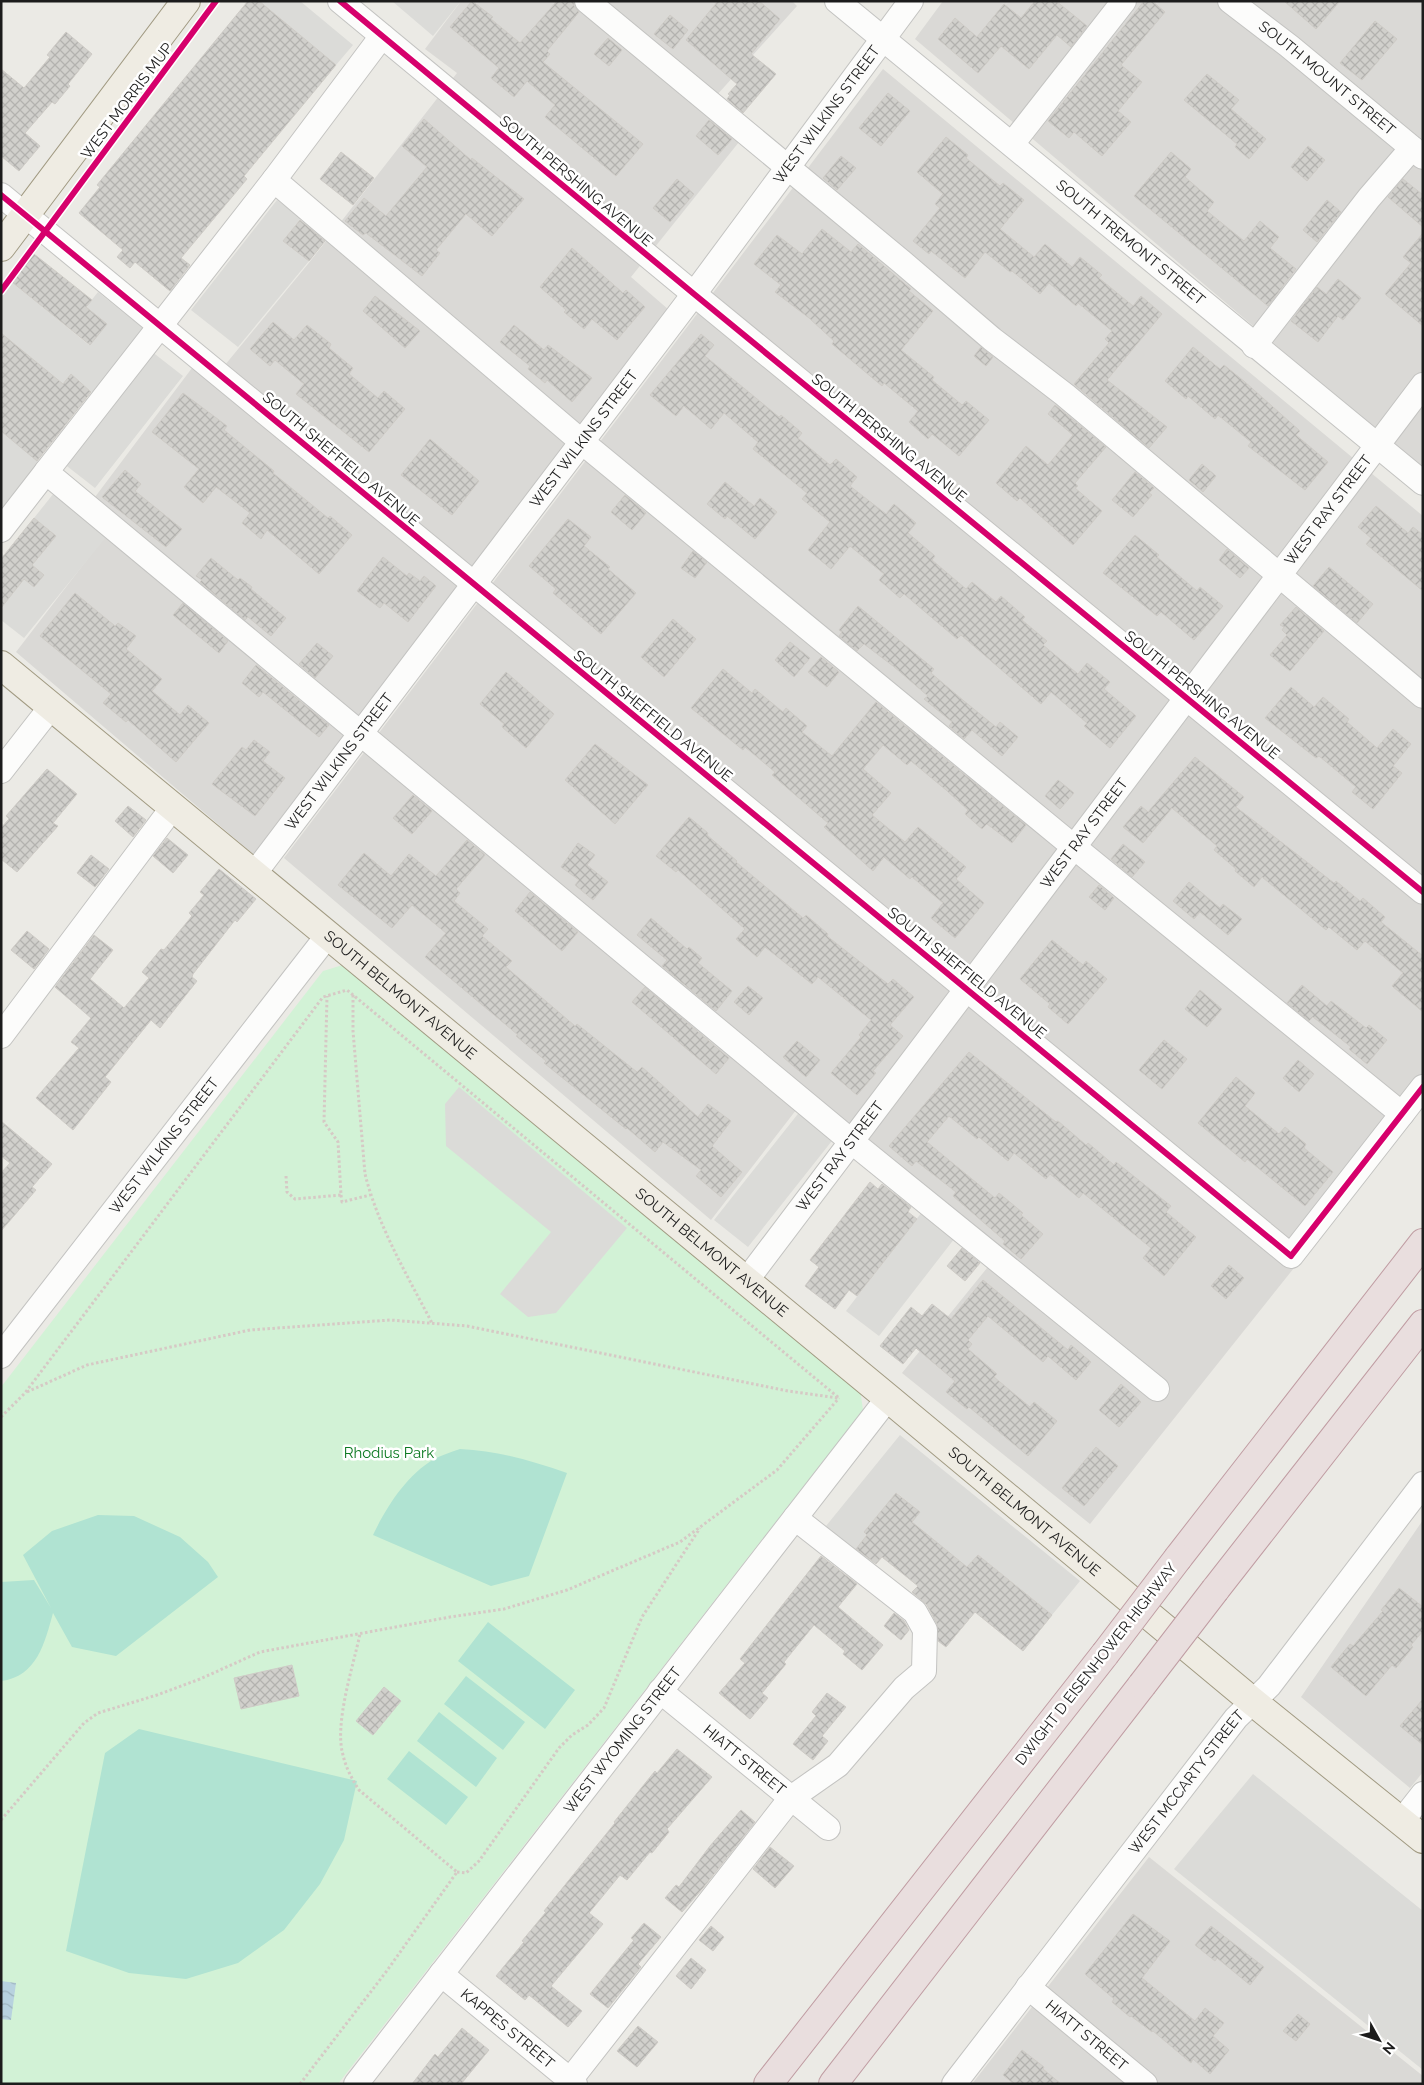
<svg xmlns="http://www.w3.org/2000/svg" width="1424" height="2085" font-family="Raleway,sans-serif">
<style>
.residential{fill:#dad9d6}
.park{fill:#d2f2d6}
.pitch{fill:#b0e3d2}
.parking{fill:#dbdbd8}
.water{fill:url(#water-waves)}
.building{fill:url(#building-cross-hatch);stroke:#cecbc6}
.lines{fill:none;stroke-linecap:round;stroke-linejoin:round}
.minor-casing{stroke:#c3c3c1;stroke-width:26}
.major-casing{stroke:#a19a82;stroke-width:30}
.highway-casing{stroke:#c09da3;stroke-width:30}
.path{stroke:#d6c9c5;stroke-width:3;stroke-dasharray:2.5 2.5;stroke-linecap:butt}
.minor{stroke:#fcfcfb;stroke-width:24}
.major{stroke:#efece3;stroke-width:28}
.highway{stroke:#e9dede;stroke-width:28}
.highway-bridge-casing{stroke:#c09da3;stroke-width:30;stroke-linecap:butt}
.highway-bridge{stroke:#e9dede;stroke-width:28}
.cycleway-casing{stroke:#fff;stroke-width:9}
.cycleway{stroke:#d6006c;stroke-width:6}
.labels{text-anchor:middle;stroke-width:5;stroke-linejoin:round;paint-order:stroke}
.street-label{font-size:15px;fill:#1c1c1c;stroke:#fff}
.park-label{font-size:15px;fill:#0c7921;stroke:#fff}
</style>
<defs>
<pattern id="water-waves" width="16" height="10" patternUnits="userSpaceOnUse" patternTransform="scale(1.25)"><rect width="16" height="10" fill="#b8d2df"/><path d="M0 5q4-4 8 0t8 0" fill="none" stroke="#9eb4bf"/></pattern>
<pattern id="building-cross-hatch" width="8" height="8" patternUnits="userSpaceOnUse" patternTransform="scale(1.25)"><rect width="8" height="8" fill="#d1d0cc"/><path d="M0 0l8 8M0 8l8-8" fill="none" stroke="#b3b2af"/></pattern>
</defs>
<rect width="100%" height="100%" fill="#ebeae5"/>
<path class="residential" d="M461,1H792L797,6L707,106L743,137L631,277L669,310L253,854L16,652L116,522L92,501L192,368L211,382L308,264L457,73L425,49Z
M943,1H1423V470L915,39Z
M883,69L1423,516V1106L1090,1524L902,1373L1000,1252L810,1092L711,1220L284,858Z
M1423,1520V1772L1410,1788L1301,1697Z
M1149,1857L1423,2076V2084H972Z"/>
<path class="park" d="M346,964L860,1389L863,1410L338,2084H1V1387L323,971Z"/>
<path class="pitch" d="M460,1449C499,1451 530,1460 567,1473L529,1576L491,1586L373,1535C387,1506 406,1476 434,1459C442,1455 451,1452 460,1449Z
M98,1515L134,1516L180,1537L208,1562L218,1577L116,1656L72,1647L53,1613C45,1642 37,1677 1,1681V1582L34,1580L51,1608L23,1555L52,1531Z
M488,1622L575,1690L545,1729L458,1661Z
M466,1676L525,1722L503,1750L444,1704Z
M439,1712L497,1758L476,1787L417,1741Z
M139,1729L357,1781L344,1840L320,1884L284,1930L238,1963L186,1979L129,1973L66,1951L105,1753Z
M409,1751L468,1797L446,1825L387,1779Z"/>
<path class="parking" d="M259,1H300L353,45L336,65Z
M392,1H461L433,36Z
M277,200L301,218L283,241L309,261L238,347L191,310Z
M12,282L89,345L106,324L86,307L98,292L149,333L98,397L71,375L63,384L1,333V296Z
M151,351L183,376L95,488L63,463Z
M1,431L43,466L1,518Z
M58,488L111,531L24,638L1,620V608L24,579L34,587L44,575L32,565L56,536L34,518Z
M459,1087L627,1228L556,1313L528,1317L500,1294L551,1232L446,1146L445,1104Z
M801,1110L835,1137L748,1247L714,1220Z
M925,1208L958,1234L879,1336L846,1311Z
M900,1435L1080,1581L1052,1615L978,1555L967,1567L911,1522L920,1512L897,1493L865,1532L867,1535L855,1550L826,1526Z
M1253,1774L1423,1911V2070L1174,1869Z"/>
<path class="water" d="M1,1981L16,1983L11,2020L1,2019Z"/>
<path class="building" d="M248,1H259L336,65L244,176L247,179L181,258L190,265L170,291L135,262L130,268L117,257L123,250L79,213L100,187L97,185Z
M472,1L493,17L491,19L520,43L557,1H574V6L579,12L547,51L550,54L543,62L643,144L616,176L545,117L555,105L527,81L514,97L491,78L499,68L450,27Z
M718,1H759L780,19L751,54L776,74L743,113L727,99L730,95L728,94L737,84L686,40Z
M1035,1H1056L1087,26L1071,47L1057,35L1029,69L1001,46L978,73L938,39L955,18L977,37L1004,4L1021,18Z
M1144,1H1152L1165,12L1121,65L1142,82L1118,111L1131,122L1102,156L1074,132L1069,138L1048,121Z
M1284,1H1340L1316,29Z
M670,15L688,30L673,49L654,34Z
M1375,21L1397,39L1362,80L1340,63Z
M66,32L92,54L68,84L70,86L55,104L52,102L25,133L40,146L19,171L1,156V69L24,88L50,57L47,55Z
M608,38L622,50L609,66L594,54Z
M1207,74L1239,100L1231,109L1266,139L1249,159L1235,147L1237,144L1184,100Z
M888,93L910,111L881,146L859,128Z
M424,119L471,160L472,158L524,199L492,236L466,214L436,250L440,253L422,276L366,233L363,235L345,221L364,198L386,216L427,167L402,146Z
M709,120L732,139L718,155L696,136Z
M946,137L968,155L966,158L1000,186L1003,183L1024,200L1000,229L1034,257L1045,244L1072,267L1080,257L1102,275L1099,278L1133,306L1141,296L1162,314L1107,380L1167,427L1149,448L1074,384L1109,343L1105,339L1112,331L1078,303L1076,306L1049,283L1040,294L1012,271L1010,272L985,252L965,278L931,251L929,254L913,241L940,208L935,204L943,194L917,172Z
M1308,146L1325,160L1307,181L1291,167Z
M341,152L374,178L353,205L320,179Z
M1171,152L1191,169L1185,177L1214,202L1207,211L1244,241L1260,221L1279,237L1270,248L1296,269L1268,306L1134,196Z
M841,156L856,168L837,190L823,178Z
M677,179L694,194L670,222L653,208Z
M1403,179L1423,195V227L1388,197Z
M1327,200L1341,212L1317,242L1303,230Z
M300,220L325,241L309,261L283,241Z
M822,229L851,252L858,244L911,289L909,291L933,311L901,350L934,377L932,380L962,405L966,401L989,420L959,456L932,434L928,439L909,422L918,411L884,383L882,386L832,344L834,341L809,318L775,292L781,285L754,264L777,235L802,254Z
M1423,233V326L1385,294L1411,263L1403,257Z
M572,248L623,293L626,290L645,307L617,340L592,319L584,329L564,312L566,310L540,287Z
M34,254L92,300L86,307L107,324L90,345L12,282Z
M1338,279L1361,298L1343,320L1338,316L1318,342L1291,321L1317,287L1326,294Z
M375,296L420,331L405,348L363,311Z
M273,322L294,340L307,325L331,344L329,348L353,368L349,374L378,398L384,391L405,409L369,452L296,394L304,384L275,360L270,366L250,349Z
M514,325L544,350L548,345L592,378L572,402L547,380L545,383L528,369L530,366L500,342Z
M1,333L63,384L71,374L91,392L37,461L1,431Z
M701,334L714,345L705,356L779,417L781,415L802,433L798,438L830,465L836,459L857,477L850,486L886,514L894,504L916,523L908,533L935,556L932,560L966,589L972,582L996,602L1001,596L1025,617L1022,620L1047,641L1043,645L1078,674L1087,663L1110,682L1104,689L1136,716L1110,748L1084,726L1087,723L1051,692L1041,704L961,635L957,639L904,594L900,598L879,580L884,574L850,546L831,569L808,550L830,522L802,499L807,493L753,449L758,442L724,413L711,429L684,406L676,416L650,395Z
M981,347L993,357L986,366L974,356Z
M1193,347L1220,369L1224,365L1245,382L1300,431L1296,435L1328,462L1305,490L1248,446L1251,442L1218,415L1215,419L1188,396L1186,399L1165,381Z
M183,393L227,426L224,430L274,471L273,473L328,518L330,516L352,535L319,574L267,530L261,539L242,523L250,513L216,487L203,503L184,487L199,469L152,432Z
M1055,405L1106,447L1075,483L1078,486L1075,488L1102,511L1073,545L1020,498L1017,501L996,483L1026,446L1048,465L1073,435L1048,414Z
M430,439L479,481L452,515L401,475Z
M1202,464L1216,476L1203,492L1189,480Z
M125,470L141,484L135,491L182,529L166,547L102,497Z
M1135,472L1154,488L1149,493L1152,495L1133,517L1112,500Z
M725,482L754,506L760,498L777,512L755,539L727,516L725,519L707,504Z
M625,495L646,513L632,530L611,512Z
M1376,506L1408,533L1413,527L1423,535V591L1366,544L1371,538L1358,527Z
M34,518L56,536L32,565L44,575L34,587L24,579L1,608V559Z
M568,519L591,537L584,546L610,567L608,569L636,593L601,634L553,593L556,589L529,566Z
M1135,535L1159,555L1157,557L1197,591L1200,587L1223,606L1194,640L1161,612L1157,616L1103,573Z
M1227,549L1249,568L1240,578L1219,560Z
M693,551L707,562L695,578L681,568Z
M383,557L407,576L409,573L420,581L424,576L436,586L408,622L384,603L380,608L357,591Z
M211,558L238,580L240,578L252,587L251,589L286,618L271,636L248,617L245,620L200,582L202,580L196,576Z
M1329,567L1373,604L1357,623L1313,586Z
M75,593L115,626L118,623L136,636L126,649L162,679L152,691L180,715L188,705L209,723L176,762L128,720L126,722L103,703L111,694L40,636Z
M183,603L228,641L219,653L173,615Z
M858,606L934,669L931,673L964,701L996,727L1000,722L1018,737L1002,756L972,730L964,739L949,726L952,722L924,699L928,696L893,666L864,644L857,651L839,636L842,632L839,630Z
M1296,607L1324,631L1290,671L1270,655L1287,635L1282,630L1284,627L1280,625Z
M673,619L696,639L664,677L641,657Z
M790,642L810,658L794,677L775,660Z
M317,643L333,656L315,678L299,664Z
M821,657L839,672L827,687L808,672Z
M256,665L329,725L319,737L263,692L259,697L242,683Z
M723,669L752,693L755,689L783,712L786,708L807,726L802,732L832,756L876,702L1026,825L1012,843L987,824L982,829L965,814L968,810L946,790L911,761L907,765L883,745L863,769L891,793L872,815L905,842L918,827L966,867L956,879L984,903L955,938L931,918L943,903L912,877L910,879L884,857L873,871L824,827L828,823L772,775L775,772L745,747L743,750L691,708Z
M506,672L554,714L526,748L502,727L504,724L480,704Z
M1291,687L1314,707L1323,697L1349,719L1347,722L1377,748L1393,729L1411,744L1393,766L1402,773L1373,809L1352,792L1356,787L1319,756L1316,758L1265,718Z
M254,740L270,752L263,761L285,778L255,816L212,784L242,747L246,750Z
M595,744L648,785L615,824L565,780Z
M1195,757L1244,797L1236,807L1334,883L1336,881L1360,901L1363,898L1385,917L1381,922L1423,956V1012L1392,986L1403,973L1365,941L1357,950L1329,927L1326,930L1262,877L1254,887L1235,871L1236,869L1214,850L1217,846L1172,808L1143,843L1123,827L1141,806L1148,812Z
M47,769L77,794L53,823L58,826L17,872L1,859V828L9,819L6,816Z
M1058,780L1074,793L1060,809L1045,796Z
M413,795L432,811L412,834L393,818Z
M128,806L146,820L133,837L115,821Z
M689,817L708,833L707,835L737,861L736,862L803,918L806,915L828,934L827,936L888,984L893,979L914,997L890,1025L903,1036L873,1071L876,1073L857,1095L831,1073L861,1037L859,1035L871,1020L818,977L812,984L765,947L757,957L736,939L745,929L678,870L676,872L656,856Z
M167,838L188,855L173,873L153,856Z
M467,840L485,855L456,889L460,893L454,901L488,929L482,936L512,961L506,967L575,1026L577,1024L637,1072L642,1067L698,1117L708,1104L731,1121L712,1146L742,1172L721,1197L696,1176L701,1170L663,1142L655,1152L627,1128L626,1129L544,1063L546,1061L516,1036L518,1035L425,957L446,933L412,905L392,928L338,885L364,853L391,876L409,854L436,876Z
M578,843L595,855L587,865L608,882L593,900L575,885L579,880L561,867Z
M1123,844L1145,862L1132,877L1111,859Z
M91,855L109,869L95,887L77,873Z
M219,869L256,899L237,922L235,920L193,974L192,977L197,981L160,1028L151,1020L105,1077L111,1082L73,1130L36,1098L79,1048L71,1042L91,1018L55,987L94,935L113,950L90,979L124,1008L149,978L142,972L161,949L164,950L192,916L189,913L204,895L200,892Z
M1189,882L1220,908L1223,904L1242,919L1228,935L1200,912L1194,919L1173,901Z
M1099,885L1114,898L1105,910L1089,897Z
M530,892L578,932L562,951L515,911Z
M651,918L687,949L689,947L702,958L698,963L732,991L716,1011L662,966L667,960L637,935Z
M27,931L49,949L34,969L11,950Z
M1052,940L1083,965L1086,961L1107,979L1068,1024L1048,1007L1050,1004L1020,979Z
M1302,985L1327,1006L1331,1001L1366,1028L1369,1025L1387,1040L1367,1064L1349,1049L1351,1047L1313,1017L1309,1021L1287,1003Z
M748,986L763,998L749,1015L734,1002Z
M645,987L729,1058L716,1074L632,1002Z
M1200,990L1222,1009L1207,1027L1185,1009Z
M1164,1040L1187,1059L1162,1089L1139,1070Z
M797,1041L820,1060L806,1077L783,1057Z
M969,1052L1056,1122L1058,1121L1086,1145L1088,1143L1114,1165L1116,1162L1171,1206L1166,1212L1196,1237L1164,1276L1143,1258L1151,1248L1083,1193L1079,1198L1050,1174L1046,1179L1014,1153L1008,1161L979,1137L977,1139L949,1116L927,1142L995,1198L999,1193L1023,1213L1021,1215L1043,1234L1021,1259L1003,1244L1005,1241L953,1196L956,1192L916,1161L912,1166L889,1146Z
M1298,1060L1314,1074L1299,1092L1283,1078Z
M1236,1077L1255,1093L1245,1106L1279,1134L1285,1127L1306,1144L1304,1148L1333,1172L1305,1206L1247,1159L1245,1162L1198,1123Z
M1,1121L52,1164L32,1187L36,1190L1,1231V1173L10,1163L1,1156Z
M870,1182L878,1189L882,1184L911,1207L908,1212L917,1219L857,1296L849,1290L835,1309L805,1286L819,1267L810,1260Z
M962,1248L980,1263L965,1281L947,1266Z
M1229,1265L1244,1278L1226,1299L1211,1286Z
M983,1280L1068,1350L1071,1345L1091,1362L1076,1380L1048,1356L1043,1362L988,1316L968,1340L972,1344L968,1349L997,1374L994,1377L1030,1407L1034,1402L1057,1421L1028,1456L969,1407L967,1409L946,1392L955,1381L916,1348L903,1364L880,1346L911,1307L922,1316L932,1304L951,1319Z
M1121,1384L1141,1402L1119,1427L1099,1410Z
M1096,1447L1118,1466L1084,1506L1062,1488Z
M896,1493L920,1512L912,1522L967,1567L978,1555L1052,1615L1023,1651L975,1612L946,1647L938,1641L937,1624L927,1605L912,1592L918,1586L882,1557L876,1564L856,1549L867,1535L864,1532Z
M821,1556L857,1584L838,1607L883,1645L862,1670L843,1654L845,1651L814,1625L784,1662L786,1664L762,1693L768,1698L750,1719L719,1693L745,1663L740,1659Z
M1399,1588L1423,1607V1631L1411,1645L1413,1647L1396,1668L1392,1665L1366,1696L1331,1667L1350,1644L1353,1646L1383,1611L1381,1610Z
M894,1613L904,1621L909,1630L901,1640L884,1626Z
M292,1665L299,1696L241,1709L234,1678Z
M384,1687L401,1701L373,1735L356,1721Z
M827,1693L846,1707L822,1736L828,1741L813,1760L793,1744L816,1716L812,1712Z
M1423,1699V1745L1400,1726Z
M677,1749L712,1777L667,1829L669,1832L652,1853L650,1852L627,1880L620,1875L589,1913L603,1924L551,1986L582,2011L568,2027L529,1995L525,2000L496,1976L524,1942L522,1941L546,1912L544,1911L615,1823L614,1822L638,1792L655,1771L657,1773Z
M741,1810L755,1822L703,1888L682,1912L665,1898L676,1885L679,1887L710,1846Z
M770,1847L794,1866L775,1888L753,1869Z
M1133,1914L1170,1941L1142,1978L1195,2021L1205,2008L1224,2023L1213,2036L1229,2050L1210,2074L1193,2059L1191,2063L1153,2031L1152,2032L1131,2016L1130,2017L1112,2002L1114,1999L1085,1974Z
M644,1923L661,1937L638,1964L641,1967L608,2008L590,1994L634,1940L631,1938Z
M711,1926L724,1937L713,1951L699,1940Z
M1211,1926L1264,1967L1250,1985L1217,1958L1215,1961L1195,1945Z
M691,1958L706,1970L691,1989L676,1976Z
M1298,2014L1310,2024L1296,2041L1283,2031Z
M638,2026L658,2042L637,2067L617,2051Z
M462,2028L489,2050L461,2084H412L435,2054L438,2057Z
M1022,2050L1044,2067L1043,2069L1061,2084H1014L1003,2075Z"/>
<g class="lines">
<g class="minor-casing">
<g id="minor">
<path d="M340,1L694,294L1423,892"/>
<path d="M587,1L902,262L992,339L1065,395L1423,696"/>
<path id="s1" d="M837,1L1423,483"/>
<path id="s2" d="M1230,1L1289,46L1423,157"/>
<path d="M382,36L274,180L582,442L1063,838L1402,1114"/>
<path d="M1012,144L1124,1"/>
<path d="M274,180L46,472L851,1141L1157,1389"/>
<path d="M1,195L1291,1256L1423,1087"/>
<path d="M1254,346L1369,198L1412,148"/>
<path d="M1,530L46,472"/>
<path d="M1,771L51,707"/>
<path id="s3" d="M254,874L694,294L911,1"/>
<path d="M1,1036L173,807"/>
<path id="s4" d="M746,1281L1423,385"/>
<path id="s5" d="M1,1356L328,935"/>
<path id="s6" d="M660,1691L828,1828"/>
<path d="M1401,1822L1423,1794"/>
<path id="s7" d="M441,1974L575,2084"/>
<path id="s8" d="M1028,1987L1145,2084"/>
<path id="s9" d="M356,2084L888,1398"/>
<path d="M567,2084L791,1798L838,1765L904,1688L924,1671L925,1630L915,1612L795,1518"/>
<path id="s10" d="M954,2084L1236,1718L1269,1686L1423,1484"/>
</g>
</g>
<g class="major-casing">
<g id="major">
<path d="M1,247L186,1"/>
<path id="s11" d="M1,665L888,1398L1252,1701L1423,1839"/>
</g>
</g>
<g class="highway-casing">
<path id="highway" d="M1178,1558L1423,1243
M1215,1590L1423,1324
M768,2084L1105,1654
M833,2084L1142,1685"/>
</g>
<path class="path" d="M353,995V1031L365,1174C378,1226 407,1275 432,1323
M286,1176L287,1192L295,1199L341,1195L338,1142L324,1122L327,996
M341,1195L342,1202L370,1195
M27,1392L87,1365L250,1330L390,1320L467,1326L788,1391L838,1398
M1,1417L25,1393L323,997L347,990L839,1398
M1,1820L84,1723L98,1713L157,1695L200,1679L260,1652L450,1617L504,1609L567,1590L680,1542L777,1470L839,1398
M457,1872L466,1873L479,1861L559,1748L572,1735L588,1725L604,1708L642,1617L700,1528
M300,2084L386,1972L457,1872L359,1790C352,1779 346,1768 343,1755C334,1724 353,1667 360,1634"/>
<use href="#minor" class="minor"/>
<use href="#major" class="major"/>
<use href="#highway" class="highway"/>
<g class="highway-bridge-casing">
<path id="highway-bridge" d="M1105,1654L1178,1558
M1142,1685L1215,1590"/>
</g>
<use href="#highway-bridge" class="highway-bridge"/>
<g class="cycleway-casing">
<path id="cycleway" d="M340,1L694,294L1423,892
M1,195L1291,1256L1423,1087
M1,291L216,1"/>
</g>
<use href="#cycleway" class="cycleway"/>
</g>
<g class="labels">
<g class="street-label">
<text dy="5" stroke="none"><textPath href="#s2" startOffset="124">SOUTH MOUNT STREET</textPath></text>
<text transform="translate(127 101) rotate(-53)" y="5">WEST MORRIS MUP</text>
<text dy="5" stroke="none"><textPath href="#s3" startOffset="951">WEST WILKINS STREET</textPath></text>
<text transform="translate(576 181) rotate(40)" y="5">SOUTH PERSHING AVENUE</text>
<text dy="5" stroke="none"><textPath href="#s1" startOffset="380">SOUTH TREMONT STREET</textPath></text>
<text transform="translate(889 438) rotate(39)" y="5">SOUTH PERSHING AVENUE</text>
<text dy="5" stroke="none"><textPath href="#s3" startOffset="546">WEST WILKINS STREET</textPath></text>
<text transform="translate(341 459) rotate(40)" y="5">SOUTH SHEFFIELD AVENUE</text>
<text dy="5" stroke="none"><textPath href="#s4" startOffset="966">WEST RAY STREET</textPath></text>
<text transform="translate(1202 695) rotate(39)" y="5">SOUTH PERSHING AVENUE</text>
<text transform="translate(653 716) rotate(39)" y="5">SOUTH SHEFFIELD AVENUE</text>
<text dy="5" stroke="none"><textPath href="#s3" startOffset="141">WEST WILKINS STREET</textPath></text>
<text dy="5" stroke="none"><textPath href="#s4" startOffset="561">WEST RAY STREET</textPath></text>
<text transform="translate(967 973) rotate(39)" y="5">SOUTH SHEFFIELD AVENUE</text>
<text dy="5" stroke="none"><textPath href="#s11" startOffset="518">SOUTH BELMONT AVENUE</textPath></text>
<text dy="5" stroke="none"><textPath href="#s5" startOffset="266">WEST WILKINS STREET</textPath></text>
<text dy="5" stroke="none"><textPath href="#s4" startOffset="156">WEST RAY STREET</textPath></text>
<text dy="5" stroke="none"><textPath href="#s11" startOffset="922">SOUTH BELMONT AVENUE</textPath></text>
<text dy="5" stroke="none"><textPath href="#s11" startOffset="1328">SOUTH BELMONT AVENUE</textPath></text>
<text transform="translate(1096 1664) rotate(-52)" y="5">DWIGHT D EISENHOWER HIGHWAY</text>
<text dy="5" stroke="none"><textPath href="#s9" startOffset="435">WEST WYOMING STREET</textPath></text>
<text dy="5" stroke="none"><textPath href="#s6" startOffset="109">HIATT STREET</textPath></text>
<text dy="5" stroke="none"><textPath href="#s10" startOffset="381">WEST MCCARTY STREET</textPath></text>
<text dy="5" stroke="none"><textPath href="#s7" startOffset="86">KAPPES STREET</textPath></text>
<text dy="5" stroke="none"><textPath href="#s8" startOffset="76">HIATT STREET</textPath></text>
</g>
<g class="park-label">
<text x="389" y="1458">Rhodius Park</text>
</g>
</g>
<rect width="1424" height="2085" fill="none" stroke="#1c1c1c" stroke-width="5"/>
<g transform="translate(1379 2040) rotate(130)" stroke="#ffffff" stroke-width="4" paint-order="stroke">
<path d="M0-4L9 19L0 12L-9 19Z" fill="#1c1c1c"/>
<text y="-8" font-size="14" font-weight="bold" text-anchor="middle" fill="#1c1c1c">N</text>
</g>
</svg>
